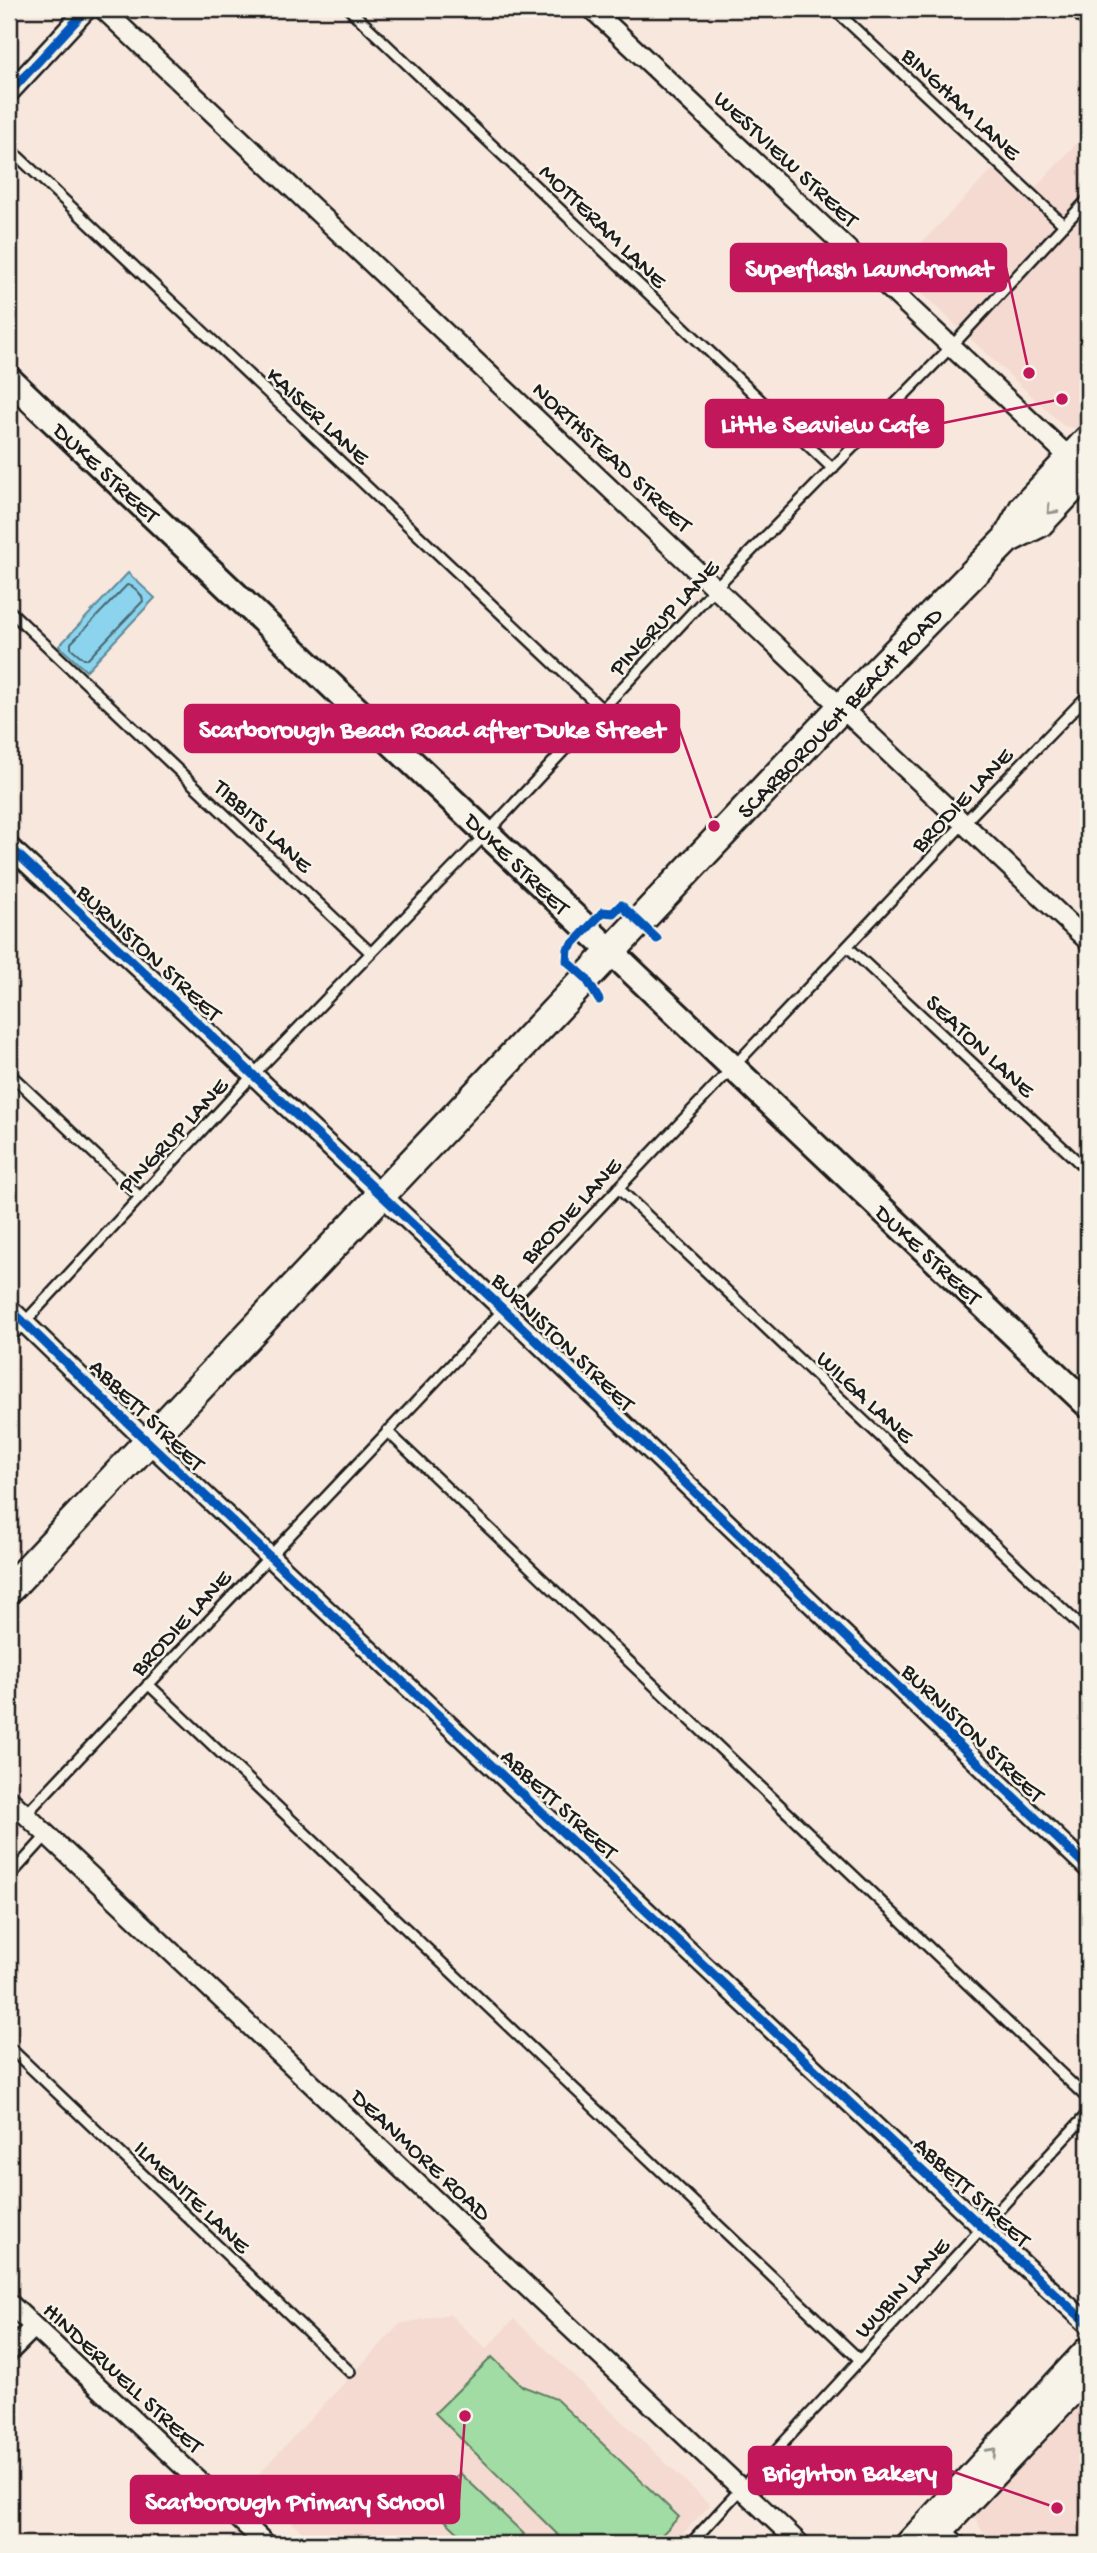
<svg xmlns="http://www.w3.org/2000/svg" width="1097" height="2553" font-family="'Gochi Hand',sans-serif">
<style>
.built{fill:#f4dad0}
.green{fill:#a0dca3;stroke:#5e7c60;stroke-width:2}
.water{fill:#8cd4ed;stroke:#5f8a99;stroke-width:2}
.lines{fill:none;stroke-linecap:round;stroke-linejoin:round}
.shore{stroke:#496670;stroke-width:2}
.service-casing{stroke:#1c1c1c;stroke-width:14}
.minor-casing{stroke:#1c1c1c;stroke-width:23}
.tertiary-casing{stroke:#1c1c1c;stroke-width:28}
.secondary-casing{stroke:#1c1c1c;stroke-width:30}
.primary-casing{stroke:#1c1c1c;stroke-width:33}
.service{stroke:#f7f3e8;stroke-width:9}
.minor{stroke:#f7f3e8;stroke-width:18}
.tertiary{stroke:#f7f3e8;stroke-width:23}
.secondary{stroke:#f7f3e8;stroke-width:24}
.primary{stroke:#f7f3e8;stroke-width:28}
.cycleway-casing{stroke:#f7f3e8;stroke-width:13}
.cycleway{stroke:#0057b8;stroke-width:9}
.oneway{stroke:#94928c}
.labels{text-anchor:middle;stroke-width:5;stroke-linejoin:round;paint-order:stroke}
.street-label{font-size:24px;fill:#1c1c1c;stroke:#f7f3e8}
.leader{fill:none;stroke:#c2185b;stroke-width:2.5}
.callout-dot{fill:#c2185b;stroke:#f7f3e8;stroke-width:2.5}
.callout{fill:#c2185b;stroke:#c2185b;stroke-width:2.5}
.callout-label{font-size:26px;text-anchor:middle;font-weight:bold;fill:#fff}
</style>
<rect width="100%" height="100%" fill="#f8e7dc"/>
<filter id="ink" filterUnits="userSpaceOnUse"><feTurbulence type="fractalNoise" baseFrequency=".0143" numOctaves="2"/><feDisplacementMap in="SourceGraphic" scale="14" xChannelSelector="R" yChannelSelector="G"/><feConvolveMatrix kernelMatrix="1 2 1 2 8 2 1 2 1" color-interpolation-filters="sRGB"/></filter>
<g filter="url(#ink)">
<path class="built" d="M1088,131V415L1076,428L1064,426L896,269L993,169L1025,199Z
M449,2314L486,2349L514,2319L710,2505L673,2544H315L250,2483L400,2324Z
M1088,2388V2544H996L982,2531L973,2512Z"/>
<path class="green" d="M492,2357L522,2386L556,2399L679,2517L653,2544H567L435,2413Z
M460,2473L524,2534L514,2544H470L429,2505Z"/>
<path class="water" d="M128,573L155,598L86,671L59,646Z"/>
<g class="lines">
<path class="shore" d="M127,585C133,585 143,595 143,601L88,659H84L71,648V643Z"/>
<g class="service-casing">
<path id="service" d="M349,9L833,469
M834,9L1064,225
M9,148L603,710
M9,610L371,953
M848,947L1088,1171
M9,1073L140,1197
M618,1188L1088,1633
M9,1339L253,1075L488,832L716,587L951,347L1088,199
M387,1431L1088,2099
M148,1684L859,2359
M25,1815L964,823L1088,695
M9,1877L47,1835
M9,2047L350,2372
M690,2544L1088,2113"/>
</g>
<g class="minor-casing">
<path id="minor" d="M103,9L1088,941
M592,9L1071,459
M1079,9L1088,18
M9,93L87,9
M9,846L503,1309L1088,1868
M9,1308L129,1424L983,2228L1088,2324
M9,1799L800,2544
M9,2303L266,2544
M9,2352L34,2327
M932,2523L956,2544"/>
</g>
<g class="tertiary-casing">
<path id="tertiary" d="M907,2544L1088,2348
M929,2544L1088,2376"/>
</g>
<g class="secondary-casing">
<path id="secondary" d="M9,379L1088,1405"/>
</g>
<g class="primary-casing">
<path id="primary" d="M1007,539L1039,523L1088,471
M9,1589L842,707L1007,539L1024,508L1088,440"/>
</g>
<use href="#service" class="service"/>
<use href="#minor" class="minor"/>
<use href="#tertiary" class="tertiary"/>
<use href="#secondary" class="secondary"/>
<use href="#primary" class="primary"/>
<g class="cycleway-casing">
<path id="cycleway" d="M9,93L87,9
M9,846L503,1309L1088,1868
M599,1000L586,978L567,961L568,949L603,912L613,913L621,905L657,939
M9,1308L129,1424L983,2228L1088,2324"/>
</g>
<use href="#cycleway" class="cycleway"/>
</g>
<defs><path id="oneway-chevron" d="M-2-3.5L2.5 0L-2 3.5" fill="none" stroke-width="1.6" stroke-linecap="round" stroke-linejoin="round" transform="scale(1.75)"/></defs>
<g class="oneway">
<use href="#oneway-chevron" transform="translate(1051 510) rotate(134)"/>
<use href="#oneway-chevron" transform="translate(992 2452) rotate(-47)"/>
</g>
</g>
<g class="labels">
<g class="street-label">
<text transform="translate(962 103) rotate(43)" y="8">BINGHAM LANE</text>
<text transform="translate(787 158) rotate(43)" y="8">WESTVIEW STREET</text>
<text transform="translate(604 225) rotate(44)" y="8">MOTTERAM LANE</text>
<text transform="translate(319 415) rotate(43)" y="8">KAISER LANE</text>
<text transform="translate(613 456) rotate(43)" y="8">NORTHSTEAD STREET</text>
<text transform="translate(107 472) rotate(43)" y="8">DUKE STREET</text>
<text transform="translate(663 617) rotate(-47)" y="8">PINGRUP LANE</text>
<text transform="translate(839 712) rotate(-46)" y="8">SCARBOROUGH BEACH ROAD</text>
<text transform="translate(961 799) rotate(-46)" y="8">BRODIE LANE</text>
<text transform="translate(264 825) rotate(43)" y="8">TIBBITS LANE</text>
<text transform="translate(518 863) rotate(44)" y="8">DUKE STREET</text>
<text transform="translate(150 952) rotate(43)" y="8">BURNISTON STREET</text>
<text transform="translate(981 1045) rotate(43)" y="8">SEATON LANE</text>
<text transform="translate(172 1135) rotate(-47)" y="8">PINGRUP LANE</text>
<text transform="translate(570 1210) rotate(-47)" y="8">BRODIE LANE</text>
<text transform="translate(929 1254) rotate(43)" y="8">DUKE STREET</text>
<text transform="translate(564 1341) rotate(44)" y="8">BURNISTON STREET</text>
<text transform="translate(866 1396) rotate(43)" y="8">WILGA LANE</text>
<text transform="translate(148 1414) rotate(44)" y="8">ABBETT STREET</text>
<text transform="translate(180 1622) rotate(-47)" y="8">BRODIE LANE</text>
<text transform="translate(974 1732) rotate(44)" y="8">BURNISTON STREET</text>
<text transform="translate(560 1803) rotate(43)" y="8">ABBETT STREET</text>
<text transform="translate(422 2154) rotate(43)" y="8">DEANMORE ROAD</text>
<text transform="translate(973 2191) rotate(43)" y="8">ABBETT STREET</text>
<text transform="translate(193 2196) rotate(44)" y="8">ILMENITE LANE</text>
<text transform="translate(901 2287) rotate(-47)" y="8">WUBIN LANE</text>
<text transform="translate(124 2377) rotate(43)" y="8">HINDERWELL STREET</text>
</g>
</g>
<path class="leader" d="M1029 373L1006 267M1062 399L943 423M714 826L679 728M1057 2508L951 2471M465 2416L459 2500"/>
<g class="callout-dot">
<circle cx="1029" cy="373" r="7"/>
<circle cx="1062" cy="399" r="7"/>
<circle cx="714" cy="826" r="7"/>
<circle cx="1057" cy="2508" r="7"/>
<circle cx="465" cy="2416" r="7"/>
</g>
<g class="callout">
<rect x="731" y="244" width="275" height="47" rx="7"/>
<rect x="706" y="400" width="237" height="47" rx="7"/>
<rect x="185" y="705" width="494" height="47" rx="7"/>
<rect x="749" y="2447" width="202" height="47" rx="7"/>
<rect x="131" y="2476" width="328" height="47" rx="7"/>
</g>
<g class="callout-label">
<text x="869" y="276">Superflash Laundromat</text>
<text x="825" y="432">Little Seaview Cafe</text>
<text x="432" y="737">Scarborough Beach Road after Duke Street</text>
<text x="850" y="2480">Brighton Bakery</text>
<text x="295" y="2509">Scarborough Primary School</text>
</g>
<rect width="1097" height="2553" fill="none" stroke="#f7f3e8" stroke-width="35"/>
<rect x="18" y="18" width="1062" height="2518" fill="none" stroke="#1c1c1c" stroke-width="2.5" filter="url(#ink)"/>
</svg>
